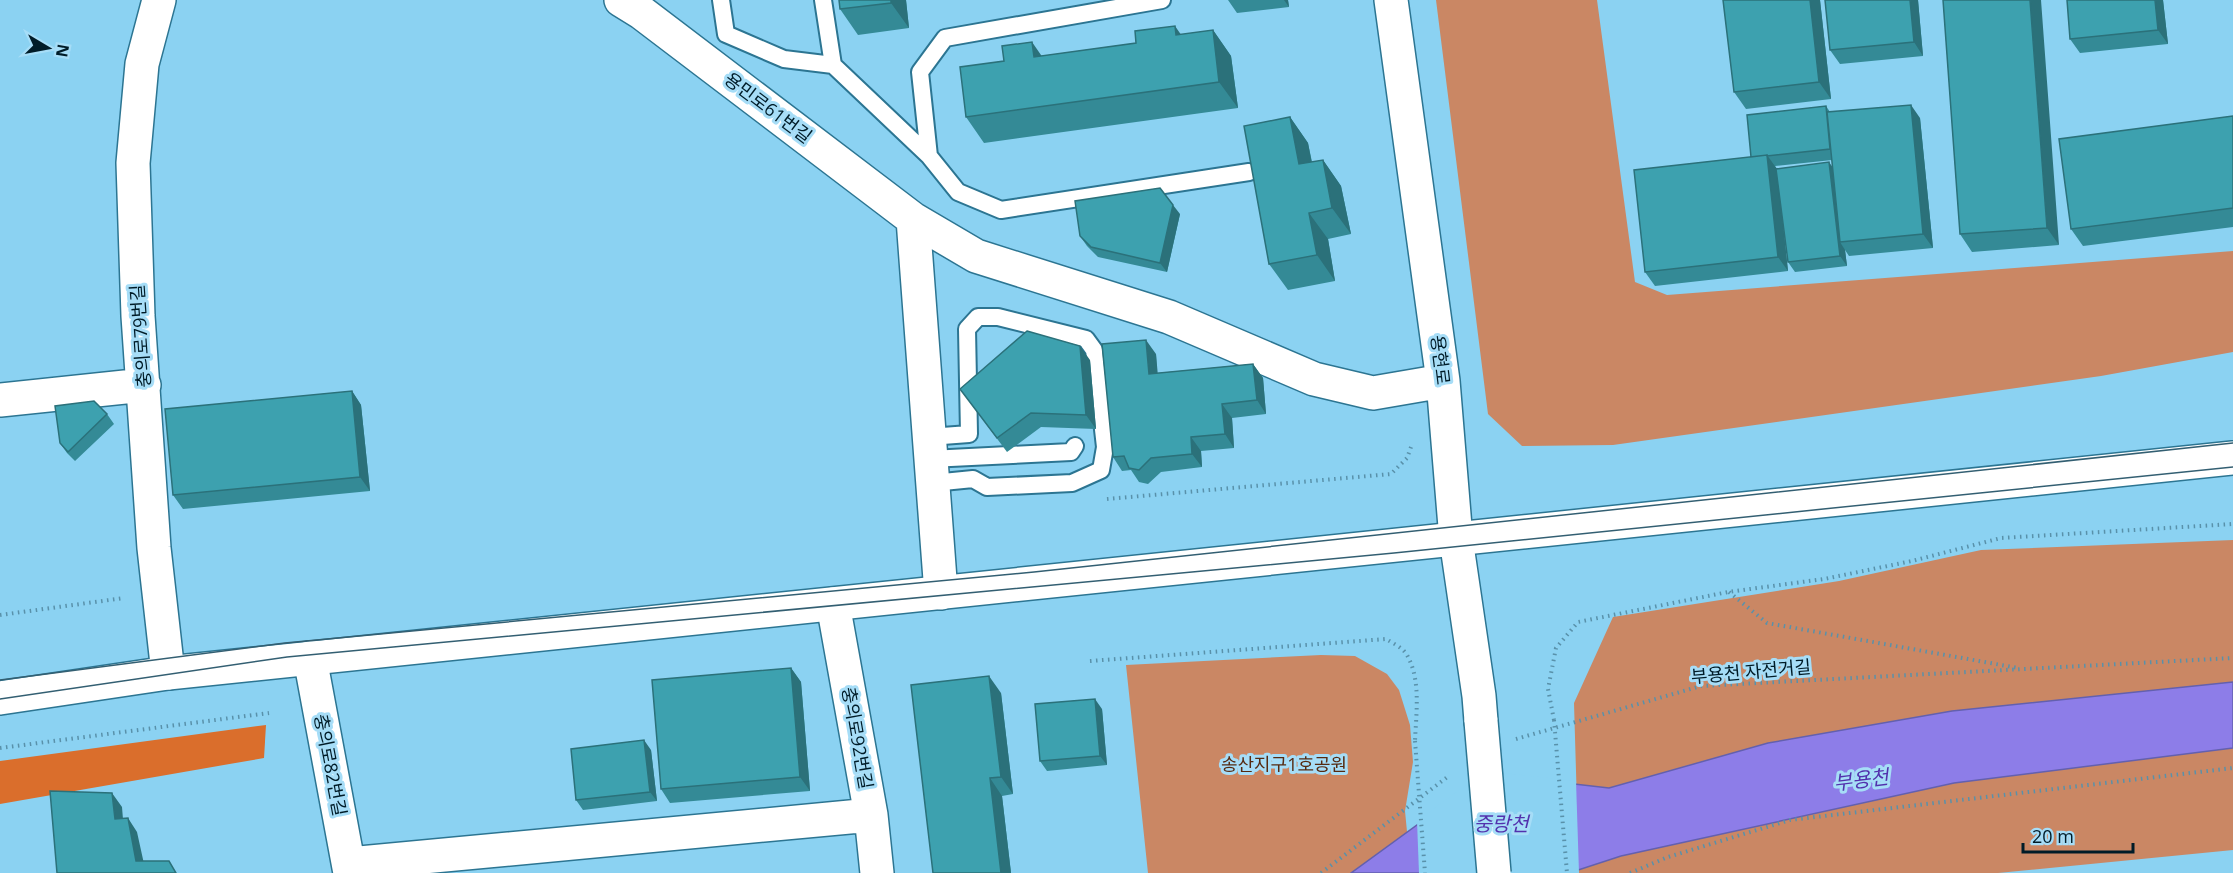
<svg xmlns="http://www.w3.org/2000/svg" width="2233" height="873" font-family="'Open Sans','Noto Sans KR',sans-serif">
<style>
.green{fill:#ca8764}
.forest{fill:#da6e2c}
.water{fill:#8d7de8;stroke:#6360ae;stroke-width:1.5}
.pier{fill:#8bd2f2}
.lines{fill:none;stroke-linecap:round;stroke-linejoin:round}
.lane-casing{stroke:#2c7592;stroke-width:20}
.street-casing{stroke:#2c7592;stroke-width:36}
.secondary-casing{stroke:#2c7592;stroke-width:36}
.path{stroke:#5991aa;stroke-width:4;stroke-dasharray:1.5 4.5;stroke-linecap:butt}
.lane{stroke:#fff;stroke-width:16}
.street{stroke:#fff;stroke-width:33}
.secondary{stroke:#fff;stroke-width:33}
.tram{stroke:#335f72;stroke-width:1.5}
.street-bridge-casing{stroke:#2c7592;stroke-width:36;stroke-linecap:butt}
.path-bridge{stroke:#5991aa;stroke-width:4;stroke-dasharray:1.5 4.5;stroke-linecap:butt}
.street-bridge{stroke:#fff;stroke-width:33}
.wall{fill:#348a96;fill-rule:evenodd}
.shaded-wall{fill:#2b717a}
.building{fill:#3da1af;stroke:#2b717a;stroke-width:1.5}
.labels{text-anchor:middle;stroke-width:6;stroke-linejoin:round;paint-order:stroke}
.street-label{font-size:18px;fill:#001c28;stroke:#a6ddf7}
.park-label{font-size:18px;fill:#562a11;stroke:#a6ddf7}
.water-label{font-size:20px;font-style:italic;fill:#5231ad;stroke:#a6ddf7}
</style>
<rect width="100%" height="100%" fill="#8bd2f2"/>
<path class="green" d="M1436,0H1597L1635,282L1667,295L2233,251V352L2101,376L1613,445L1522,446L1488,414Z
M2233,540V850L1998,873H1579L1574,703L1613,617L1839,581L1981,550Z
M1321,655L1355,656L1387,674L1399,690L1410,725L1413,762L1405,811L1411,873H1148L1126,665Z"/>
<path class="forest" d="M266,725L264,758L0,804V761Z"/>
<path class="water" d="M2233,682V748L1954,783L1621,856L1569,873H1351L1487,774L1609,788L1768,743L1952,711Z"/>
<path class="pier" d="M1485,771L1576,781L1579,873H1419L1417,821Z"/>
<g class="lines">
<g class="lane-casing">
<path id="lane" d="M721,0L726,34L784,59L833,65
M823,0L833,65L929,156
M1162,0L945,38L920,72L929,156L958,192L1001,210L1249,172
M929,437L969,434L967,329L978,317H998L1086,339L1094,350L1105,447L1101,470L1072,483L987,487L973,479L933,483
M930,459L1071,452L1075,446"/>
</g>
<g class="street-casing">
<path id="street" d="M159,0L142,64L133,163L138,316L154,548L168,673
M621,0L642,13L913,219L976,256L1169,317L1314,379L1373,393L1443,381
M1391,0L1443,381L1456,539L1479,696L1481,721
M913,219L941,593
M0,400L144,385
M833,604L871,815L877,873
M310,658L350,873
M349,864L871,815"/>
</g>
<g class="secondary-casing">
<path id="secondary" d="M0,698L168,673L2233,458"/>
</g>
<path class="path" d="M1107,499L1391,474L1407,458L1411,447
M1729,592L1767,623L2018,668
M0,615L124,598
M1090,661L1386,639C1394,644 1404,648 1408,657C1421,681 1416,715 1415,741
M1554,720L1548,689L1556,648L1578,622L1728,592L1824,579L1912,561L2001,538L2233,524
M1516,739L1701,686L2233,658
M0,748L269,713
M1321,873L1450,775
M1630,873L1668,857L1790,820L2233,768"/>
<use href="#lane" class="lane"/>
<use href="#street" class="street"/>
<use href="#secondary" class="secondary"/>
<path class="tram" d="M0,680L285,643L1034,572L2233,443
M0,699L287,657L1394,553L2233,467"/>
<g class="street-bridge-casing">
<path id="street-bridge" d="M1481,721L1494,873"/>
</g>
<path class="path-bridge" d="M1554,720L1567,873
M1415,741L1425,873"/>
<use href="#street-bridge" class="street-bridge"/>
</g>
<path class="wall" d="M839,0H906L909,28L858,35L840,9Z
M1228,0H1288L1289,7L1237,13Z
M1723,0H1820L1831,99L1746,109L1734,92Z
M1918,0L1923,56L1840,64L1830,50Z
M1943,0L2059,245L1972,252L1960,234Z
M2163,0L2168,44L2080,53L2070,39Z
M1213,30L1231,56L1238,108L984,143L966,117L1041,56L1136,43L1181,35Z
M1826,106L1830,112L1920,118L1933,248L1849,256L1845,250L1847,266L1795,272L1788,262L1783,222L1788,271L1655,286L1645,272L1751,157ZM1832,160V168L1777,169L1775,166Z
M2233,116V227L2083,246L2071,229Z
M1290,117L1308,143L1312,162L1323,160L1341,186L1351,234L1328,239L1335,281L1288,290L1269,264Z
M1180,214L1167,272L1098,257L1087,246L1080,236Z
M1156,354L1157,373L1253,364L1263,378L1266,414L1232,418L1234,448L1201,451L1202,467L1161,472L1148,484L1139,482L1131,470L1122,471L1113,457Z
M1090,360L1096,429L1041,427L1007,452L960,389Z
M352,391L361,405L370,491L183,509L173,495Z
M107,414L114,424L75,461L67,453L60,443Z
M791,668L801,682L810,791L670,803L661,789Z
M1001,693L1013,794L1002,796L1011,873H933Z
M1102,709L1107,765L1047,771L1040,761Z
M651,750L657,801L583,810L576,800Z"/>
<path class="shaded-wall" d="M891,0H906L909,28L891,3Z
M1284,0H1288L1289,7Z
M1810,0H1820L1831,99L1819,82Z
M1910,0H1918L1923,56L1914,42Z
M2030,0H2041L2059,245L2047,228Z
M2155,0H2163L2168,44L2158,30Z
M1175,26L1193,52L1176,35Z
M1213,30L1231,56L1238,108L1219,82Z
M1032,42L1050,68L1034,57Z
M1911,105L1920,118L1933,248L1923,234Z
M1290,117L1308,143L1317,190L1299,164Z
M1767,155L1777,169L1788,271L1778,257Z
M1323,160L1341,186L1351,234L1332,208Z
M1829,162L1836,172L1840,242L1845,250L1847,266L1840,256Z
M1173,205L1180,214L1167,272L1160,263Z
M1309,213L1328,239L1335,281L1317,255Z
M1146,340L1156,354L1159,388L1149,374Z
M1080,346L1090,360L1096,429L1086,415Z
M1253,364L1263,378L1266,414L1257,400Z
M352,391L361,405L370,491L360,477Z
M1222,404L1232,418L1234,448L1225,434Z
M1191,437L1201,451L1202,467L1192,454Z
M791,668L801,682L810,791L800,777Z
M989,676L1001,693L1013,794L1001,777Z
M1095,699L1102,709L1107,765L1100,756Z
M644,740L651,750L657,801L650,792Z
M990,778L1002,796L1011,873H1001Z
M112,793L122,807L124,832L115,819Z
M128,818L137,832L146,873L136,861Z"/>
<path class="building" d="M839,0H891V3L840,9Z
M1723,0H1810L1819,82L1734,92Z
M1825,0H1910L1914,42L1830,50Z
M1943,0H2030L2047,228L1960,234Z
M2067,0H2155L2158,30L2070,39Z
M1175,26L1176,35L1213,30L1219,82L966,117L960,67L1004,61L1002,46L1032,42L1034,57L1136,43L1135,31Z
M1911,105L1923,234L1840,242L1827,112Z
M1826,106L1830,149L1767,156V155L1751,157L1747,115Z
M2233,116V208L2071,229L2059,139Z
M1290,117L1299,164L1323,160L1332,208L1309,213L1317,255L1269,264L1244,126Z
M1767,155L1778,257L1645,272L1634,170Z
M1829,162L1840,256L1788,262L1776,169Z
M1160,188L1173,205L1160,263L1091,247L1080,236L1075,201Z
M1027,331L1080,346L1086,415L1031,413L997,438L960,389Z
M1146,340L1149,374L1253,364L1257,400L1222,404L1225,434L1191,437L1192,454L1151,458L1139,470L1129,468L1124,456L1113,457L1102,344Z
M352,391L360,477L173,495L165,409Z
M94,401L107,414L68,452L60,443L55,406Z
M791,668L800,777L661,789L652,680Z
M989,676L1001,777L990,778L1001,873H933L911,685Z
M1095,699L1100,756L1040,761L1035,704Z
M644,740L650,792L576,800L571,749Z
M50,791L112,793L115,819L128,818L136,861H169L176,873H57Z"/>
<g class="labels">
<g class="street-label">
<text transform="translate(768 108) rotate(37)" y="6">용민로61번길</text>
<text transform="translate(141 336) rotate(-94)" y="6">충의로79번길</text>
<text transform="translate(1440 360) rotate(83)" y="6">용현로</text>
<text transform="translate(1751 672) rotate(-5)" y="6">부용천 자전거길</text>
<text transform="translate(857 738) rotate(80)" y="6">충의로92번길</text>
<text transform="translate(330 765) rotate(79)" y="6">충의로82번길</text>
</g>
<g class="park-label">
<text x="1284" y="771">송산지구1호공원</text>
</g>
<g class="water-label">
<text transform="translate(1861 780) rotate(-7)" y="7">부용천</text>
<text x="1501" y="831">중랑천</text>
</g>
</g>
<g transform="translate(48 48) rotate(100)" stroke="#a6ddf7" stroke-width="4.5" paint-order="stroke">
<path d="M0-4.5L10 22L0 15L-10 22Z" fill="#001c28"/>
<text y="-9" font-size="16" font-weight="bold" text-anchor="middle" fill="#001c28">N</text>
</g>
<path d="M2023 843v9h110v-9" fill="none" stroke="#001c28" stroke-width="3"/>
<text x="2032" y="843" font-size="18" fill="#001c28" stroke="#a6ddf7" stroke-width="4.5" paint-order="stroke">20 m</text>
</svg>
